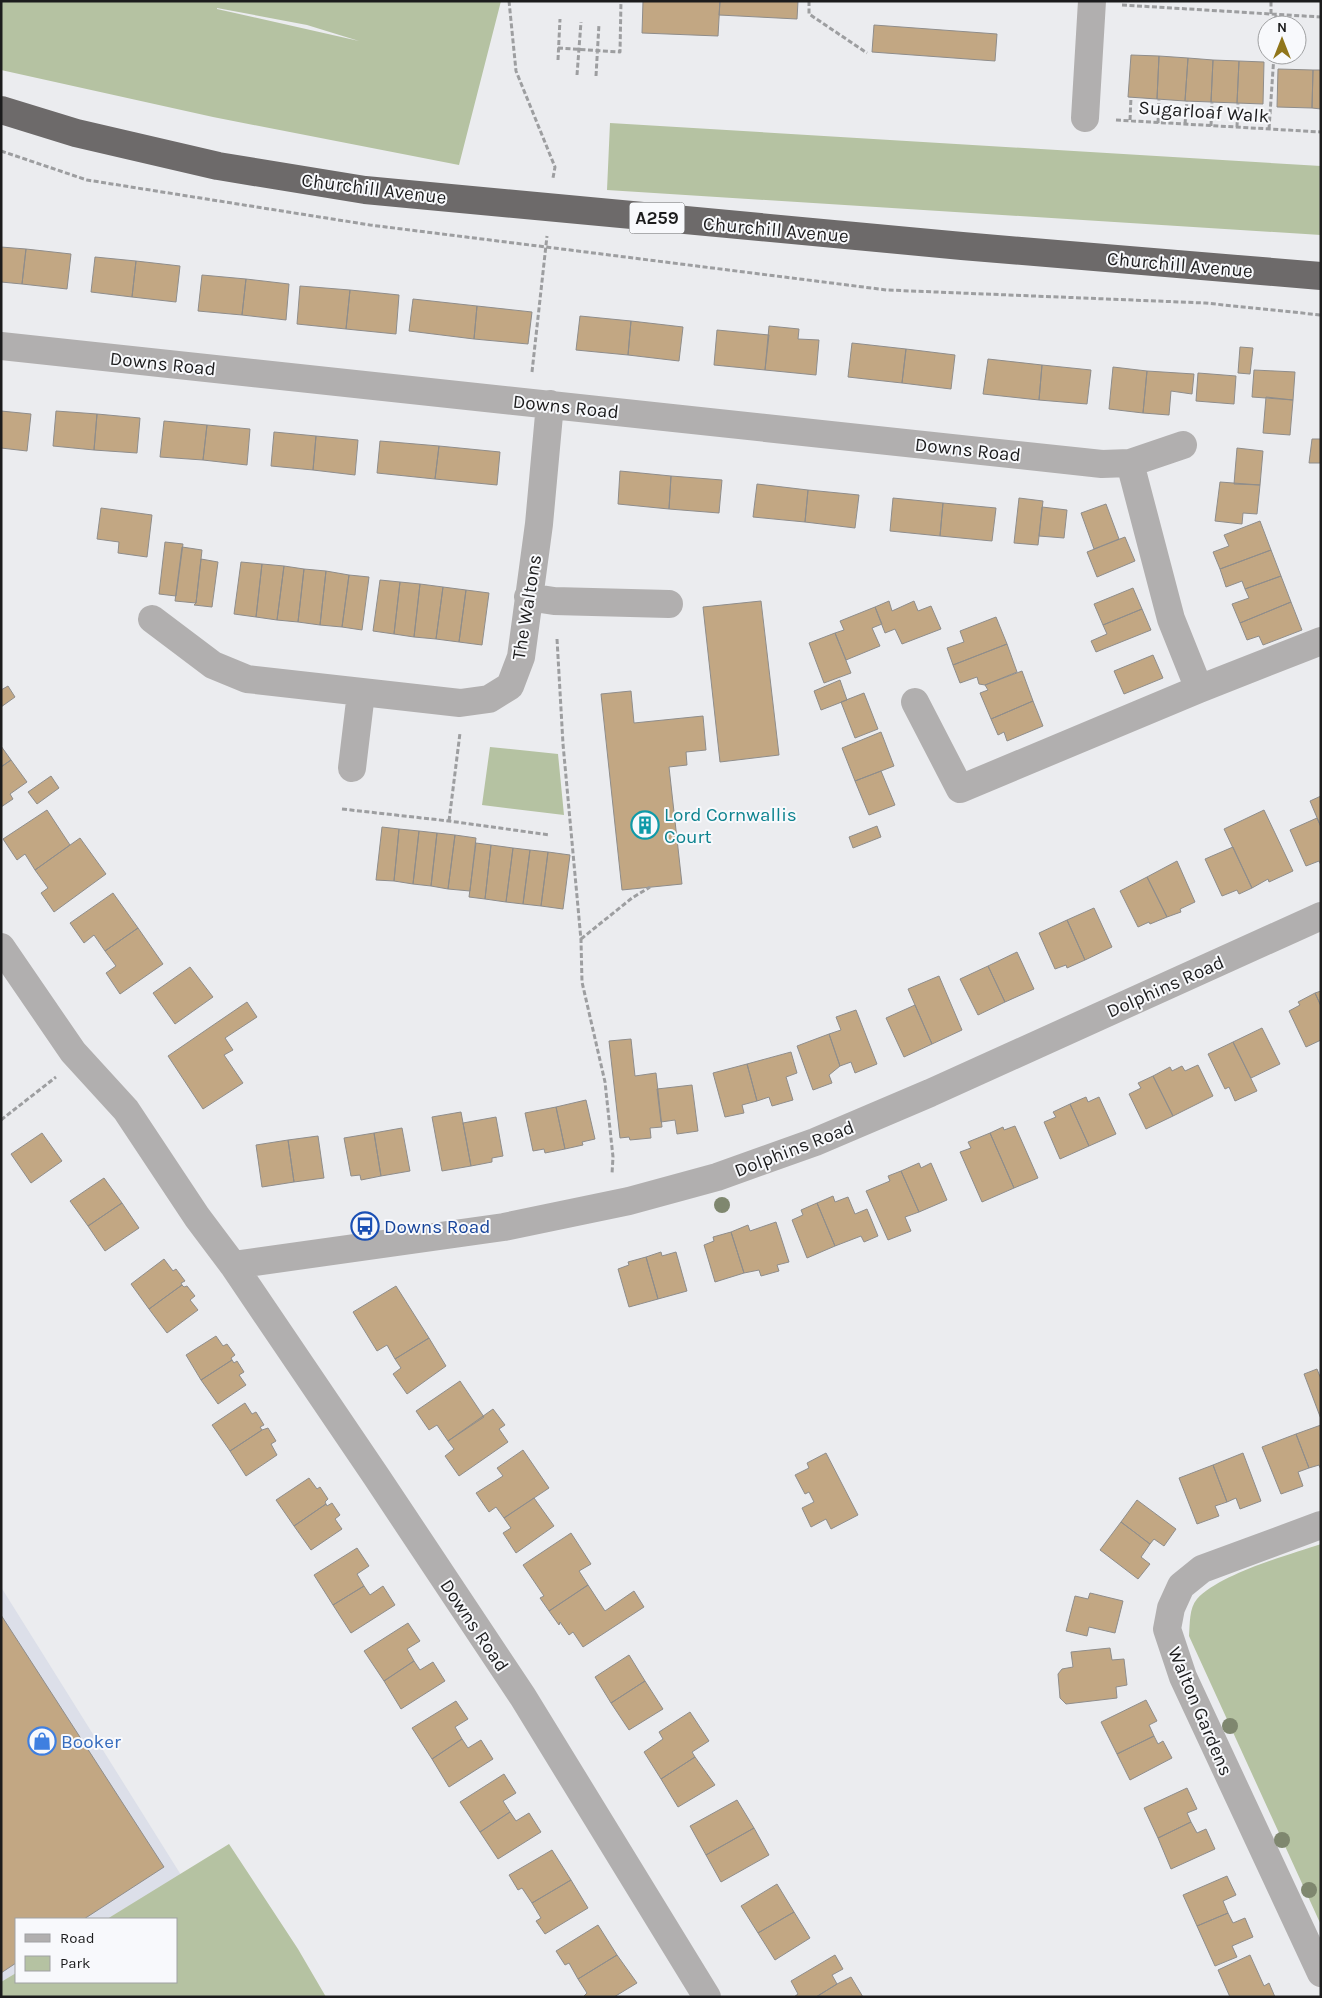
<svg xmlns="http://www.w3.org/2000/svg" width="1322" height="1998" font-family="Karla,sans-serif">
<style>
.built{fill:#dcdfe9}
.green{fill:#b5c2a2;fill-rule:evenodd}
.building{fill:#c2a783;stroke:#8f8d8b}
.lines{fill:none;stroke-linecap:round;stroke-linejoin:round}
.path{stroke:#9d9ea0;stroke-width:3;stroke-dasharray:5 2.5;stroke-linecap:butt}
.minor{stroke:#b1afaf;stroke-width:28}
.highway{stroke:#6d6a6a;stroke-width:28}
.tree{fill:#7f876f}
.labels{text-anchor:middle;stroke-width:4;stroke-linejoin:round;paint-order:stroke}
.shield{fill:#f8f9fc;stroke:#5e5e60;stroke-width:1}
.shield-label{font-size:18px;font-weight:bold;fill:#1c1c1d}
.street-label{font-size:19px;fill:#1c1c1d;stroke:#f8f9fc}
.culture-label{font-size:19px;fill:#0d838f;stroke:#f8f9fc;text-anchor:start}
.transit-label{font-size:19px;fill:#164399;stroke:#f8f9fc;text-anchor:start}
.shop-label{font-size:19px;fill:#366cbe;stroke:#f8f9fc;text-anchor:start}
</style>
<rect width="100%" height="100%" fill="#ebecef"/>
<path class="built" d="M1,1587L181,1875L107,1919H16V1973L1,1982Z"/>
<path class="green" d="M1,1H501L459,165L213,117L1,70ZM217,8L307,25L359,41L217,9Z
M610,123L1321,166V235L607,190Z
M490,747L558,754L564,815L482,805Z
M1321,1544V1925L1189,1636C1190,1624 1189,1608 1197,1599C1220,1574 1288,1555 1321,1544Z
M229,1844L298,1949L326,1997H1V1982L16,1973V1982H176V1919H107Z"/>
<path class="building" d="M643,1H720L718,36L642,33Z
M720,1H798L797,19L719,15Z
M874,25L997,34L995,61L872,52Z
M1131,55L1159,56L1157,99L1128,97Z
M1159,56L1188,58L1185,101L1157,99Z
M1188,58L1213,60L1211,102L1185,101Z
M1213,60L1239,61L1237,103L1211,102Z
M1239,61L1264,62L1263,104L1237,103Z
M1278,69L1313,70L1312,108L1277,107Z
M1313,70H1321V109L1312,108Z
M1,247L26,249L22,284L1,282Z
M26,249L71,254L67,289L22,284Z
M95,257L136,261L132,297L91,292Z
M136,261L180,266L176,302L132,297Z
M202,275L246,279L242,315L198,311Z
M246,279L289,284L286,320L242,315Z
M300,286L350,290L346,329L297,324Z
M350,290L399,295L396,334L346,329Z
M413,299L477,306L474,339L409,331Z
M477,306L532,312L528,344L474,339Z
M580,316L631,321L628,355L576,350Z
M631,321L683,327L679,361L628,355Z
M769,326L799,329L798,339L819,340L816,375L765,370Z
M717,330L769,335L765,370L714,365Z
M852,343L906,349L902,383L848,377Z
M1240,347L1253,348L1250,374L1238,373Z
M906,349L955,355L951,389L902,383Z
M988,359L1042,365L1039,400L983,394Z
M1042,365L1091,370L1087,404L1039,400Z
M1113,367L1147,371L1143,413L1109,409Z
M1254,370L1295,372L1293,400L1252,397Z
M1147,371L1194,374L1192,394L1171,391L1169,415L1143,413Z
M1198,373L1236,376L1234,404L1196,401Z
M1266,397L1293,400L1290,435L1263,433Z
M1,411L31,414L27,451L1,448Z
M56,411L97,414L94,450L53,446Z
M97,414L140,418L137,453L94,450Z
M164,421L207,425L203,460L160,457Z
M207,425L250,429L247,465L203,460Z
M274,432L316,436L313,470L271,466Z
M316,436L358,440L355,475L313,470Z
M1312,439H1321V463H1309Z
M380,441L439,446L435,479L377,473Z
M439,446L500,452L497,485L435,479Z
M1237,448L1263,451L1260,485L1234,484Z
M620,471L671,476L669,509L618,504Z
M671,476L722,480L719,513L669,509Z
M1220,482L1260,485L1257,514L1243,513L1242,524L1215,521Z
M757,484L808,490L805,522L753,517Z
M808,490L859,495L855,528L805,522Z
M893,498L943,503L940,536L890,531Z
M1019,498L1043,501L1038,545L1014,543Z
M943,503L996,508L992,541L940,536Z
M1106,504L1119,539L1094,549L1081,513Z
M1042,507L1067,510L1064,538L1039,536Z
M101,508L152,515L147,557L118,553L119,542L97,539Z
M1260,521L1271,550L1220,569L1213,552L1229,546L1224,535Z
M1125,537L1135,561L1097,577L1087,552Z
M165,542L183,544L176,596L159,594Z
M182,547L202,550L196,603L175,601Z
M1271,550L1281,576L1245,589L1242,581L1226,587L1220,569Z
M201,559L218,562L212,607L194,605L196,603Z
M241,562L262,564L256,617L234,614Z
M262,564L284,566L277,620L256,617Z
M284,566L304,569L298,622L277,620Z
M304,569L326,571L320,625L298,622Z
M326,571L349,575L342,627L320,625Z
M349,575L369,577L362,630L342,627Z
M1281,576L1291,602L1240,623L1232,604L1249,598L1245,589Z
M380,580L400,582L394,634L373,631Z
M400,582L420,584L414,637L394,634Z
M420,584L443,587L436,639L414,637Z
M443,587L466,590L459,642L436,639Z
M1133,588L1142,609L1103,625L1094,604Z
M466,590L489,593L482,645L459,642Z
M761,601L779,755L720,762L703,607Z
M889,601L892,611L914,601L918,611L931,606L941,629L902,644L895,629L885,633L875,607Z
M1291,602L1302,630L1263,645L1259,636L1247,640L1240,623Z
M875,607L882,624L872,628L880,646L846,660L835,633L844,630L840,621Z
M1142,609L1151,630L1096,652L1091,641L1107,634L1103,625Z
M996,617L1007,644L953,665L947,648L964,642L960,631Z
M835,633L851,673L824,683L809,643Z
M1007,644L1017,672L985,685L979,684L977,677L960,683L953,665Z
M1153,655L1163,678L1124,694L1114,671Z
M1022,671L1033,701L991,719L980,693L988,690L985,685Z
M840,680L847,700L821,710L814,691Z
M8,686L15,697L1,707V690Z
M631,691L634,723L703,716L706,750L686,752L687,765L669,767L682,884L622,890L601,694Z
M864,693L878,729L855,738L841,702Z
M1033,701L1043,726L1007,741L1004,732L998,735L991,719Z
M881,732L894,766L855,781L842,748Z
M1,746L11,760L1,767Z
M11,760L27,782L10,794L13,799L1,807V767Z
M881,771L895,805L869,815L855,781Z
M51,776L59,788L37,804L28,792Z
M1321,796V827L1310,801Z
M47,810L70,845L35,870L25,854L17,860L3,839Z
M1264,810L1293,871L1269,882L1268,879L1252,888L1224,829Z
M1317,818L1321,827V865L1319,861L1306,866L1290,830Z
M877,826L881,837L853,848L849,837Z
M382,827L399,829L394,881L376,880Z
M399,829L419,831L413,884L394,881Z
M419,831L437,833L431,886L413,884Z
M437,833L455,835L448,889L431,886Z
M455,835L476,838L470,891L448,889Z
M80,838L106,874L54,912L41,893L48,888L35,870Z
M476,843L491,845L485,899L469,897Z
M491,845L513,848L506,902L485,899Z
M1233,847L1252,888L1239,894L1237,890L1222,896L1205,859Z
M513,848L530,850L523,904L506,902Z
M530,850L548,852L541,906L523,904Z
M548,852L570,855L563,909L541,906Z
M1177,861L1195,902L1180,909L1181,912L1167,917L1147,877Z
M1147,877L1167,917L1150,924L1149,922L1138,927L1120,891Z
M113,893L138,928L105,951L94,935L84,943L70,923Z
M1094,908L1112,947L1085,960L1067,920Z
M1067,920L1085,960L1067,968L1066,965L1055,969L1039,933Z
M138,928L163,964L120,994L106,973L116,966L105,951Z
M1017,952L1034,989L1005,1002L988,966Z
M988,966L1005,1002L978,1015L960,979Z
M190,967L213,997L175,1024L153,993Z
M939,976L962,1030L932,1044L908,989Z
M1321,991V1006L1315,993Z
M1315,993L1321,1006V1040L1306,1047L1289,1011L1300,1005L1298,1002Z
M247,1002L257,1017L225,1038L233,1050L224,1055L243,1083L203,1109L168,1056Z
M915,1005L932,1044L904,1057L886,1018Z
M856,1010L877,1064L855,1073L851,1062L840,1066L829,1034L841,1030L836,1017Z
M1262,1028L1280,1064L1251,1078L1233,1042Z
M829,1034L840,1066L829,1075L832,1083L813,1090L797,1046Z
M631,1039L635,1076L656,1073L662,1127L650,1128L651,1138L630,1140L629,1137L620,1138L609,1041Z
M1233,1042L1257,1091L1235,1101L1229,1087L1225,1089L1208,1054Z
M791,1052L797,1073L786,1077L793,1100L772,1106L769,1097L757,1101L747,1064Z
M747,1064L757,1101L742,1105L744,1113L725,1117L713,1073Z
M1198,1065L1213,1096L1173,1116L1153,1076L1170,1067L1172,1071L1182,1066L1185,1071Z
M1153,1076L1173,1116L1146,1129L1129,1094L1141,1088L1138,1083Z
M692,1085L698,1131L677,1134L675,1120L661,1122L657,1089Z
M1086,1097L1088,1102L1099,1097L1116,1134L1089,1146L1070,1104Z
M586,1100L595,1139L582,1142L583,1145L565,1149L556,1107Z
M1070,1104L1089,1146L1060,1159L1044,1122L1056,1117L1053,1112Z
M556,1107L565,1149L545,1153L544,1149L533,1151L525,1113Z
M461,1112L471,1166L442,1171L432,1117Z
M496,1117L503,1156L492,1158V1162L471,1166L463,1123Z
M1015,1126L1038,1178L1014,1188L990,1133L1003,1127L1004,1130Z
M402,1128L410,1171L381,1176L374,1133Z
M42,1133L62,1161L31,1183L11,1154Z
M374,1133L381,1176L361,1180L360,1175L351,1176L344,1138Z
M990,1133L1014,1188L982,1202L960,1152L971,1148L968,1142Z
M318,1136L324,1178L294,1182L288,1140Z
M288,1140L294,1182L262,1187L256,1145Z
M919,1163L921,1168L931,1163L947,1200L919,1212L901,1171Z
M901,1171L919,1212L905,1217L911,1231L888,1240L866,1191L890,1181L888,1176Z
M104,1178L122,1203L88,1226L70,1201Z
M833,1196L835,1202L848,1197L855,1214L867,1209L878,1236L864,1242L861,1236L835,1246L817,1203Z
M122,1203L139,1228L105,1251L88,1226Z
M817,1203L835,1246L807,1258L792,1220L803,1215L801,1210Z
M776,1222L789,1262L777,1265L779,1271L761,1276L759,1270L744,1273L731,1232L748,1225L750,1231Z
M731,1232L744,1273L715,1282L704,1245L714,1241L713,1237Z
M661,1252L662,1256L676,1252L687,1291L658,1299L646,1257Z
M646,1257L658,1299L629,1307L618,1269L629,1265L628,1262Z
M164,1259L173,1271L176,1269L185,1281L181,1283L182,1285L149,1309L131,1284Z
M182,1285L184,1287L187,1286L195,1296L190,1300L198,1310L167,1333L149,1309Z
M396,1286L429,1338L395,1359L387,1345L377,1351L353,1312Z
M216,1336L223,1346L227,1344L235,1355L231,1358L232,1360L201,1380L186,1355Z
M429,1338L446,1366L407,1394L393,1374L401,1368L395,1359Z
M232,1360L234,1363L237,1361L244,1372L239,1375L246,1385L218,1404L201,1380Z
M1317,1369L1321,1379V1419L1304,1374Z
M460,1381L484,1417L448,1441L437,1425L429,1430L416,1411Z
M245,1403L252,1414L256,1412L264,1425L260,1427L262,1430L230,1451L212,1425Z
M493,1409L505,1425L499,1429L508,1442L459,1476L445,1456L454,1449L448,1441Z
M1321,1425V1470L1319,1465L1309,1468L1296,1434Z
M268,1428L276,1441L271,1444L277,1455L246,1476L230,1451L262,1430Z
M1296,1434L1309,1468L1298,1472L1303,1486L1281,1494L1262,1447Z
M523,1450L549,1488L504,1518L496,1507L489,1512L476,1493L503,1476L497,1468Z
M826,1453L858,1515L831,1529L826,1519L811,1527L802,1508L814,1502L809,1492L805,1494L795,1475L809,1468L807,1463Z
M1243,1453L1261,1501L1240,1509L1236,1498L1227,1502L1213,1465Z
M1213,1465L1227,1502L1215,1506L1219,1516L1197,1524L1179,1478Z
M309,1478L317,1489L320,1487L328,1499L325,1502L326,1504L294,1526L276,1500Z
M534,1498L554,1526L516,1553L503,1533L511,1528L504,1518Z
M1137,1500L1176,1529L1164,1546L1154,1539L1150,1544L1121,1522Z
M332,1503L340,1515L335,1519L342,1529L311,1550L294,1526L326,1504L327,1506Z
M1121,1522L1150,1544L1141,1557L1150,1564L1138,1579L1100,1550Z
M571,1533L591,1564L579,1571L588,1585L549,1611L540,1598L544,1596L523,1565Z
M357,1548L369,1566L357,1574L364,1586L333,1605L314,1575Z
M588,1585L605,1611L634,1591L644,1607L583,1647L573,1632L569,1635L560,1622L559,1625L549,1611Z
M364,1586L370,1595L383,1586L395,1605L351,1633L333,1605Z
M1090,1593L1123,1601L1115,1633L1089,1627L1087,1636L1066,1631L1075,1596L1088,1599Z
M1,1615L164,1867L84,1919H16V1963L1,1973Z
M408,1623L420,1641L407,1649L414,1661L384,1681L364,1651Z
M1110,1648L1112,1660L1124,1659L1127,1685L1116,1687L1117,1698L1066,1704L1060,1698L1058,1674L1062,1669L1073,1667L1071,1652Z
M629,1655L645,1681L611,1703L595,1677Z
M414,1661L420,1670L433,1662L445,1681L401,1709L384,1681Z
M645,1681L663,1709L629,1730L611,1703Z
M1146,1700L1157,1721L1149,1725L1154,1736L1117,1754L1101,1722Z
M456,1701L468,1719L455,1727L462,1739L432,1759L412,1728Z
M690,1712L709,1741L692,1752L695,1757L661,1779L644,1752L663,1739L659,1732Z
M1154,1736L1158,1744L1163,1741L1172,1758L1130,1780L1117,1754Z
M462,1739L468,1748L481,1740L493,1759L449,1787L432,1759Z
M695,1757L715,1785L678,1807L661,1779Z
M504,1774L516,1793L503,1801L510,1812L480,1832L460,1802Z
M1187,1788L1197,1809L1187,1813L1191,1822L1158,1838L1144,1808Z
M737,1800L754,1828L706,1855L690,1826Z
M510,1812L516,1821L529,1813L541,1832L498,1859L480,1832Z
M1191,1822L1197,1833L1206,1829L1215,1849L1171,1869L1158,1838Z
M754,1828L769,1855L721,1882L706,1855Z
M552,1850L571,1880L532,1903L522,1888L518,1890L509,1875Z
M1227,1876L1236,1895L1223,1901L1228,1913L1197,1926L1183,1895Z
M571,1880L588,1908L545,1934L536,1921L541,1918L532,1903Z
M777,1884L794,1912L758,1933L741,1906Z
M794,1912L810,1938L775,1960L758,1933Z
M1228,1913L1233,1923L1245,1918L1253,1937L1232,1946L1237,1957L1215,1966L1197,1926Z
M598,1925L617,1955L578,1979L569,1963L565,1965L556,1951Z
M617,1955L637,1983L614,1997H583L587,1993L578,1979Z
M835,1955L843,1969L832,1975L837,1984L816,1997H794L798,1994L791,1981Z
M1250,1955L1264,1986L1269,1983L1275,1997H1230L1218,1970Z
M851,1977L863,1997H816L837,1984Z"/>
<g class="lines">
<path class="path" d="M509,1L516,71L555,167L553,178
M809,1V14L867,53
M1122,5L1321,17
M1271,14V1
M1275,25L1276,15
M558,48L620,52L621,1
M558,60L560,19
M577,75L581,22
M596,76L599,24
M1116,120L1321,132
M1130,120L1131,97
M1158,123L1159,99
M1185,124L1187,101
M1211,126L1212,102
M1237,127L1238,103
M1269,129L1274,55
M1,151L87,180L370,225L546,247L887,290L1205,303L1321,315
M532,372L547,236
M557,639L563,744L581,940L582,982L605,1082L613,1157L612,1174
M342,809L449,821L550,835
M449,821L460,733
M581,939L632,898L650,887
M1,1120L56,1077"/>
<path class="minor" d="M1085,118L1092,1
M1,346L1102,464L1130,463L1183,445
M1130,463L1171,619L1199,689
M528,597L554,601L669,604
M152,619L213,665L247,679L460,703L489,699L510,686L521,657L539,524L550,404
M915,702L960,789L1199,689L1321,641
M352,768L361,693
M1,947L73,1052L126,1110L197,1217L233,1265L376,1476L523,1697L707,1997
M233,1265L504,1227L629,1201L717,1177L815,1142L930,1093L1321,916
M1321,1525L1202,1569L1181,1586L1171,1608L1167,1629L1183,1677L1321,1973"/>
<path class="highway" d="M1,110L76,133L218,166L365,190L962,246L1321,276"/>
</g>
<g class="tree">
<circle cx="722" cy="1205" r="8"/>
<circle cx="1230" cy="1726" r="8"/>
<circle cx="1282" cy="1840" r="8"/>
<circle cx="1309" cy="1890" r="8"/>
</g>
<defs>
<g id="building-ring" transform="scale(1.4375)"><circle r="9.5" fill="#f8f9fc" stroke="#0f9aa8" stroke-width="1.5"/><path d="M-4-6H4V6H1V3H-1V6H-4ZM-2.5-4.3h1.7v1.8h-1.7ZM.8-4.3h1.7v1.8H.8ZM-2.5-1h1.7V.8h-1.7ZM.8-1h1.7V.8H.8Z" fill="#0f9aa8"/></g>
<g id="bus-ring" transform="scale(1.4375)"><circle r="9.5" fill="#f8f9fc" stroke="#1a4fb4" stroke-width="1.5"/><path d="M-5-6H5V4H4V6H2V4H-2V6H-4V4H-5ZM-3.5-4V0h7V-4ZM-3.5 1.2v1.5H-2V1.2ZM2 1.2v1.5H3.5V1.2Z" fill="#1a4fb4"/></g>
<g id="shop-ring" transform="scale(1.4375)"><circle r="9.5" fill="#f8f9fc" stroke="#3f7fe0" stroke-width="1.5"/><path d="M-5-2.5h2.3a2.7 3.5 0 0 1 5.4 0H5L5.5 6h-11ZM-1.5-2.5h3a1.5 2.3 0 0 0-3 0Z" fill="#3f7fe0"/></g>
</defs>
<g fill-rule="evenodd">
<use href="#building-ring" x="645" y="825"/>
<use href="#bus-ring" x="365" y="1226"/>
<use href="#shop-ring" x="42" y="1741"/>
</g>
<g class="labels">
<rect class="shield" x="629.5" y="202.5" width="55" height="31" rx="4"/>
<g class="shield-label">
<text x="657" y="224">A259</text>
</g>
<g class="street-label">
<text transform="translate(1204 111) rotate(4)" y="7">Sugarloaf Walk</text>
<text transform="translate(374 188) rotate(7)" y="7">Churchill Avenue</text>
<text transform="translate(776 229) rotate(5)" y="7">Churchill Avenue</text>
<text transform="translate(1180 264) rotate(5)" y="7">Churchill Avenue</text>
<text transform="translate(163 363) rotate(6)" y="7">Downs Road</text>
<text transform="translate(566 406) rotate(6)" y="7">Downs Road</text>
<text transform="translate(968 449) rotate(6)" y="7">Downs Road</text>
<text transform="translate(526 607) rotate(-81)" y="7">The Waltons</text>
<text transform="translate(1165 986) rotate(-24)" y="7">Dolphins Road</text>
<text transform="translate(794 1148) rotate(-21)" y="7">Dolphins Road</text>
<text transform="translate(475 1625) rotate(56)" y="7">Downs Road</text>
<text transform="translate(1201 1711) rotate(67)" y="7">Walton Gardens</text>
</g>
<g class="culture-label">
<text x="664" y="821">Lord Cornwallis<tspan x="664" dy="22">Court</tspan></text>
</g>
<g class="transit-label">
<text x="384" y="1233">Downs Road</text>
</g>
<g class="shop-label">
<text x="61" y="1748">Booker</text>
</g>
</g>
<rect width="1322" height="1998" fill="none" stroke="#1c1c1d" stroke-width="5"/>
<rect x="15" y="1918" width="162" height="65" fill="#f8f9fc" stroke="#a0a1a3"/>
<rect x="25" y="1934" width="25" height="8" fill="#b1afaf" stroke="#a0a1a3"/>
<text x="60" y="1943" font-size="15" fill="#1c1c1d">Road</text>
<rect x="25" y="1956" width="25" height="15" fill="#b5c2a2" stroke="#a0a1a3"/>
<text x="60" y="1968" font-size="15" fill="#1c1c1d">Park</text>
<g transform="translate(1282 40)"><circle r="24" fill="#f8f9fc" stroke="#a0a1a3"/>
<path d="M0-4L9 19L0 12L-9 19Z" fill="#90751a"/>
<text y="-8" font-size="14" font-weight="bold" text-anchor="middle" fill="#1c1c1d">N</text>
</g>
</svg>
